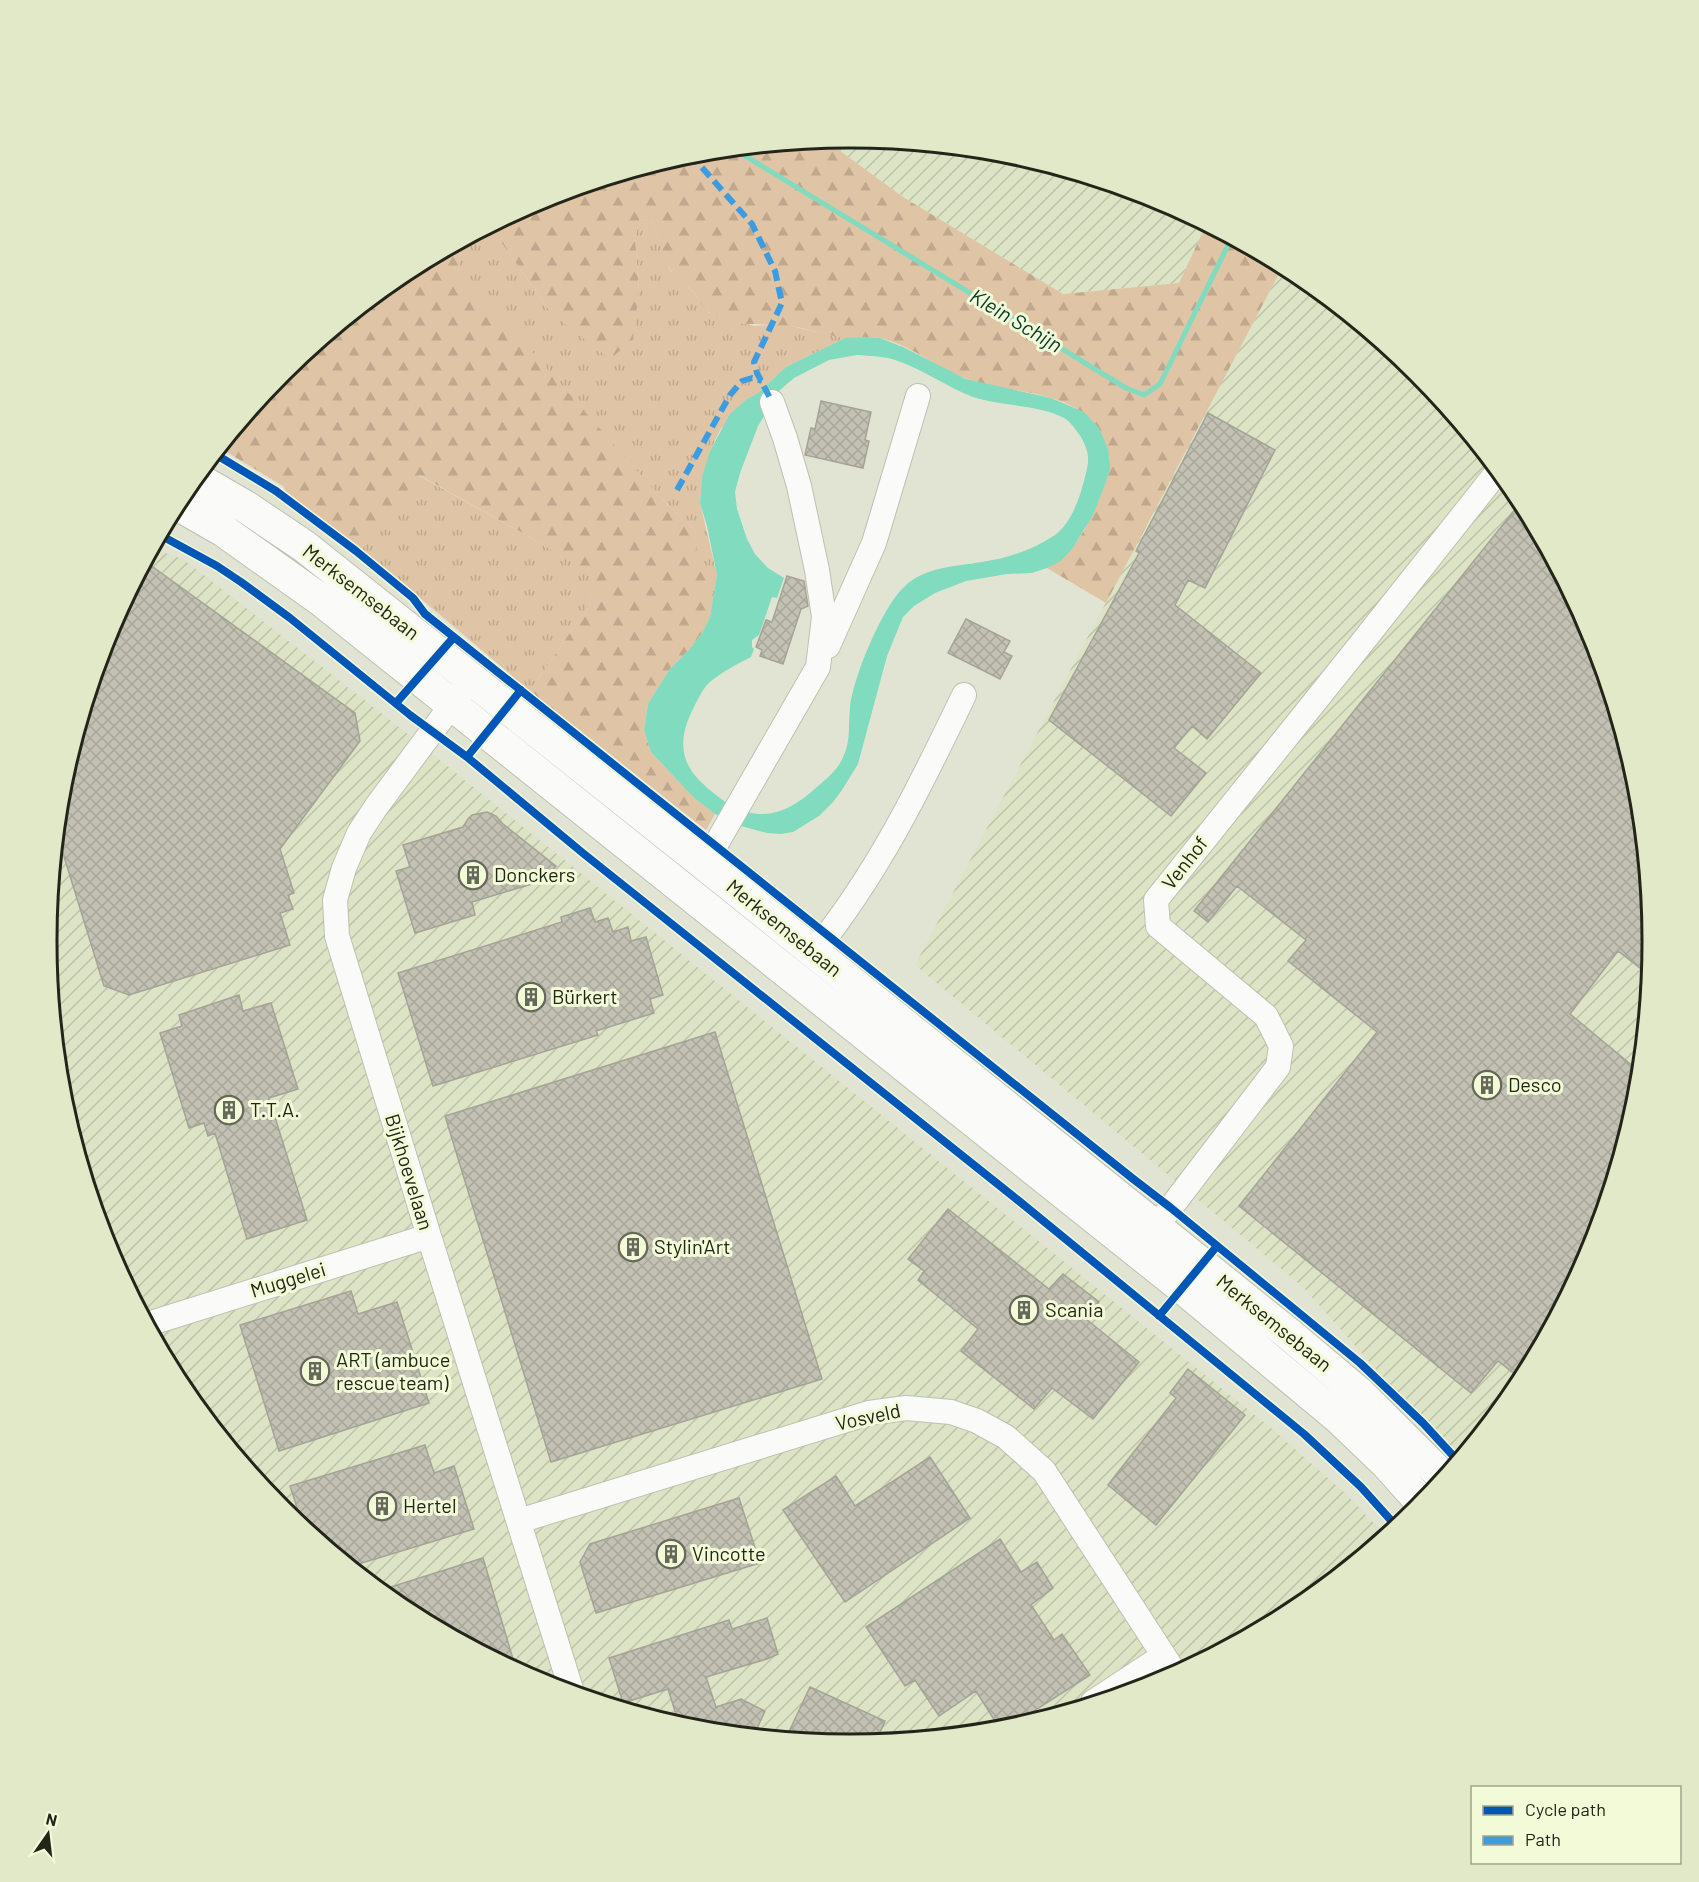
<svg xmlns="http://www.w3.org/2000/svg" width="1699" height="1882" font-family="Barlow,sans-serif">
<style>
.industrial{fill:url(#industrial-furrows)}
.grass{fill:url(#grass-tufts)}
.forest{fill:url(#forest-firs)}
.water{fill:#81dbbf;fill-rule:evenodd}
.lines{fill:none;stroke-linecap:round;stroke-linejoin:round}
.stream{stroke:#81dbbf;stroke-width:5}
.building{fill:url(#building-cross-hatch);stroke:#a4a496;stroke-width:1.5}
.minor-casing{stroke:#bec0b2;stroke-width:26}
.major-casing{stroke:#bec0b2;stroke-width:34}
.minor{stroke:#fafbf8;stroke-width:24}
.major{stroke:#fafbf8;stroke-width:32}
.quiet{stroke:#3c9cdf;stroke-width:6;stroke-dasharray:12 6;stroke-linecap:butt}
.cycleway-casing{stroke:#f3fad8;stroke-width:11}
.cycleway{stroke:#0057b8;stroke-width:8}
.labels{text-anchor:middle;stroke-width:6;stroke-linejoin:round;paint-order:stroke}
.street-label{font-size:20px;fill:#232519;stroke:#f3fad8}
.poi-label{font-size:20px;fill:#232519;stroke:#f3fad8;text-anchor:start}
.water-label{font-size:21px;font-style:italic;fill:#003a2e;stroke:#f3fad8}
.rim{fill:none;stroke:#232519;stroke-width:3}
</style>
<defs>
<pattern id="industrial-furrows" width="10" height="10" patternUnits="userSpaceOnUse" patternTransform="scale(1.5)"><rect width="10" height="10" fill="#dde3c5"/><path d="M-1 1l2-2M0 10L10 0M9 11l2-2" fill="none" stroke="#bdc3a9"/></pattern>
<pattern id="grass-tufts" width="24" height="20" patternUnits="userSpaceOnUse" patternTransform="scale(1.5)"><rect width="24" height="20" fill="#dfc4a5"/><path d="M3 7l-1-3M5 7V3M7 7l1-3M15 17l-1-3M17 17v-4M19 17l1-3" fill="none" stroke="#bfa88d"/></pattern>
<pattern id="forest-firs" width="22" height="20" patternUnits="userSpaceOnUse" patternTransform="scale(1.5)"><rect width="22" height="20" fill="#dfc4a5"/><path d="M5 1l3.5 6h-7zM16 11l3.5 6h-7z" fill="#bfa88d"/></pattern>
<pattern id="building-cross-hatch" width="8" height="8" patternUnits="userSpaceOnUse" patternTransform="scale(1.5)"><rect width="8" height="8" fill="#c3c1b4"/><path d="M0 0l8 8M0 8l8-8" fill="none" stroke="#a7a69a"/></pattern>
</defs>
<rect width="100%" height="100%" fill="#e1e4d3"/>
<path class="industrial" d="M850,138L1006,154L1157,199L1198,221L1204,229L1179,283L1063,294L903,197L825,140Z
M1283,266L1296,274L1418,373L1517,495L1592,634L1637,785L1652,941L1637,1098L1591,1249L1517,1387L1457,1460L1302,1286L915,965Z
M153,549L183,559L385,716L1271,1428L1347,1495L1385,1535L1295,1609L1156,1683L1006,1729L849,1744L692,1728L542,1683L403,1608L281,1509L182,1387L107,1248L62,1097L47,941L62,784L108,633Z"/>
<path class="grass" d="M640,219L653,222L670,270L695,294L709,313L754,326L781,324L845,338L786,367L758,393L747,399L720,430L710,451L702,476L700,503L717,575L714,595L697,565L695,531L662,499L458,276L460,243L478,234L501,242L552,314L639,290L635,237Z
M418,475L537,541L590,573L591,602L530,691L362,549Z"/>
<path class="forest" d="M825,140L903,197L1063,294L1179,283L1204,229L1198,221L1283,266L1106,603L1047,568C1075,553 1088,525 1100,497C1110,473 1113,460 1102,436C1082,389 1007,394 965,378C935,367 910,344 879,338C866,335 854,340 843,338C822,334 801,326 780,325C757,323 730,328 710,313C704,309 700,301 696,295C688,286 676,279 670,269C664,258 658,235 653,222L640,219L635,237L639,290L633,340L610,359L552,314L501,242L478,234L543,199L693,153Z
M460,243L458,276L489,303L662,499L695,531L698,565L714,595L710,617L702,633L689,650L669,670L648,704L644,730L651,752L693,797L715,814L706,830L530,691L591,602L589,573L537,541L419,475L362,549L289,499L283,486L220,448L282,373L404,273Z"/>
<path class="water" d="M867,337L880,338L903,347L966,379L1051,398L1084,412L1099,428L1108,449L1110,468L1106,482L1093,515L1072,549L1061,561L1047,568L1032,573L1007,574L966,581L935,593L914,606L903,617L887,656L858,764L842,790L833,802L819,816L793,832L781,834L767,833L741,826L715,814L693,797L651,752L644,730L648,704L669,670L689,650L702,633L710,617L717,575L707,526L700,503L702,476L710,451L730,414L747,399L758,393L786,367L845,338ZM857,355C870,356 885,356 898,361C924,370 947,387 973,397C999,406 1042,405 1064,418C1071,422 1076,430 1081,437C1091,455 1089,462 1084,481C1079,500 1071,523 1055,535C1033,550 1008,558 982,562C954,567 926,566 904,587C883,606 852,679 850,709C848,724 851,740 844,755C839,768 829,777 818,786C775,826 743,822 701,782C677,759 680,734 694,707C699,697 703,688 711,681C724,671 737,664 751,657L754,649L752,647V640L759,635L772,597L777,598L784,578L768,568L755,554L747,539L737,509L735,492L740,473L758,426L780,390L794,378L829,360Z"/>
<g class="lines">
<path class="stream" d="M734,149L1126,388L1144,395L1160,384L1231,239"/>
</g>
<path class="building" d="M821,401L871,412L865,440L869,441L863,468L805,455L811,428L815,429Z
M1208,413L1275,450L1205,588L1188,580L1175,605L1261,673L1207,739L1192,726L1174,748L1206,773L1171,816L1049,720L1139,553L1136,551Z
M1521,502L1592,634L1637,785L1652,941L1649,975L1618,951L1570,1014L1640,1072L1637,1098L1591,1249L1521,1379L1498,1361L1471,1393L1239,1206L1377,1032L1288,961L1306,940L1237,886L1208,922L1194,911Z
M146,562L355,713L360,741L280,849L294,893L288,895L293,909L280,913L290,945L129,995L104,986L57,834L62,784L108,633Z
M787,576L804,581L808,606L801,609L783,664L760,656L762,650L756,647L766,620L772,622Z
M966,619L1010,641L1004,652L1012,656L1000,679L948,653Z
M487,812L496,816L503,824L556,866L545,880L472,902L475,915L415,933L396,871L410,867L403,845L463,827L468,819L472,815Z
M590,908L595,922L608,918L613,932L628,927L631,941L646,937L663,995L650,999L654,1013L596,1031L598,1035L433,1086L398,973L562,922L561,917Z
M239,995L243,1011L271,1003L298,1089L269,1098L307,1220L247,1239L215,1133L208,1136L204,1123L189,1128L160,1033L182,1026L179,1015Z
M715,1032L822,1379L551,1462L445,1116Z
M948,1209L1049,1289L1063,1274L1099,1302L1086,1319L1139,1362L1093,1419L1052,1388L1034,1409L961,1351L978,1329L918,1280L924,1271L908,1259Z
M351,1291L358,1314L397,1302L429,1403L279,1451L240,1325Z
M1188,1369L1245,1415L1156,1525L1108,1485L1176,1398L1170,1393Z
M425,1445L434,1473L454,1466L474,1529L352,1566L303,1526L290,1486Z
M930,1457L970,1518L845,1602L783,1510L836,1476L855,1506Z
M739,1498L760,1563L596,1613L580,1562L590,1544Z
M1000,1539L1021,1572L1037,1562L1053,1588L1031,1605L1054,1640L1062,1634L1090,1675L1006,1729H1000L976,1691L939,1716L915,1680L905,1686L866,1627Z
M483,1558L516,1669L403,1608L381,1590Z
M767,1618L778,1654L767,1659L706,1677L716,1707L741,1699L765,1711L754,1735L693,1728L679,1724L668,1689L623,1703L609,1658L729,1620L732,1629Z
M810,1687L885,1721L876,1741L849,1744L786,1738Z"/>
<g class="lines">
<g class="minor-casing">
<path id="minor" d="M828,646L874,543L918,396
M471,679L376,807L359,833L344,868L335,900L337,936L429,1236L572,1692
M703,863L715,846L818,667L824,617L817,570L799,486L785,438L772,402
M814,952C877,875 921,785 964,695
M1146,1240L1278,1067L1281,1046L1266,1016L1158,926L1156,900L1357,649L1498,471
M148,1324L429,1236
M519,1521L869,1413L906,1408L951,1412L977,1421L1006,1437L1044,1471L1175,1673
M1093,1702L1163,1656"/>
</g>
<g class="major-casing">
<path id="major" d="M196,478L246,507L304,546L703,863L1290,1335L1360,1394L1443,1477
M177,504L224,531L321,600L1183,1288L1339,1418L1387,1464L1422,1503"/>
</g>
<use href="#minor" class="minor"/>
<use href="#major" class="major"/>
<path class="quiet" d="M690,154L752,224L775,271L782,303L754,362L757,373L772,402
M677,490L730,395L742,381L752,378L762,381"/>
<g class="cycleway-casing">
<path id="cycleway" d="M215,454L276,491L356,551L413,598L425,614L1132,1178L1171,1208L1360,1363L1423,1423L1457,1460
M160,535L217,566L241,582L290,618L410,715L467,757L584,854L1019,1201L1304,1434L1361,1487L1396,1526
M396,703L454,637
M467,757L521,690
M1159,1316L1217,1246"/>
</g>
<use href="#cycleway" class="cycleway"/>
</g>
<defs>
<g id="building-ring" transform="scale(1.5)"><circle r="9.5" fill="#f3fad8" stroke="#66685a" stroke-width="1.5"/><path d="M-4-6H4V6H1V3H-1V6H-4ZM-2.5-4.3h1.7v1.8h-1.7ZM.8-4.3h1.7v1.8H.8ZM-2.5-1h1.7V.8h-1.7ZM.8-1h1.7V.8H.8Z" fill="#66685a"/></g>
</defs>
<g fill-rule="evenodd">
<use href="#building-ring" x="473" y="875"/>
<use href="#building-ring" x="531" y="997"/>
<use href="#building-ring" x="1487" y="1085"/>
<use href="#building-ring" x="229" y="1110"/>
<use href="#building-ring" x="633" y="1247"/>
<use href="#building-ring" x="1024" y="1310"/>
<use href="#building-ring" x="315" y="1371"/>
<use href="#building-ring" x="382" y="1506"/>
<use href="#building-ring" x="671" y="1554"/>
</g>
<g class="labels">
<g class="street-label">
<text transform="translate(361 592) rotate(38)" y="7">Merksemsebaan</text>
<text transform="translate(1185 863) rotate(-52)" y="7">Venhof</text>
<text transform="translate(784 928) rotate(39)" y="7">Merksemsebaan</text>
<text transform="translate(409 1172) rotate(73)" y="7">Bijkhoevelaan</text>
<text transform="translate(288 1280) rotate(-17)" y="7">Muggelei</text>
<text transform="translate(1274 1323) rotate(39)" y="7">Merksemsebaan</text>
<text transform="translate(868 1417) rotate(-12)" y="7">Vosveld</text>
</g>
<g class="poi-label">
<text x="494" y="882">Donckers</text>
<text x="552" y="1004">Bürkert</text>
<text x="1508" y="1092">Desco</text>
<text x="250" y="1117">T.T.A.</text>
<text x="654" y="1254">Stylin'Art</text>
<text x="1045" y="1317">Scania</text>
<text x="336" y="1367">ART (ambuce<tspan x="336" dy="23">rescue team)</tspan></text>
<text x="403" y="1513">Hertel</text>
<text x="692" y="1561">Vincotte</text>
</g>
<g class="water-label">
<text transform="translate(1016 321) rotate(31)" y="7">Klein Schijn</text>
</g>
</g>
<path d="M0 0H1699V1882H0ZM849 148H850A792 792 0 0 1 1642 940V942A792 792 0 0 1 850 1734H849A792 792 0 0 1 57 942V940A792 792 0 0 1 849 148Z" fill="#e2e9c9" fill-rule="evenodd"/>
<path class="rim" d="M849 148H850A792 792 0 0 1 1642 940V942A792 792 0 0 1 850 1734H849A792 792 0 0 1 57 942V940A792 792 0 0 1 849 148Z"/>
<rect x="1471" y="1786" width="210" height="78" fill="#f3fad8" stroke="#a0a58c" stroke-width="1.5"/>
<rect x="1483" y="1806" width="30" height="9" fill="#0057b8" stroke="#a0a58c" stroke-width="1.5"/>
<text x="1525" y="1816" font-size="18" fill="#232519">Cycle path</text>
<rect x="1483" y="1836" width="30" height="9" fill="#3c9cdf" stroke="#a0a58c" stroke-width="1.5"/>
<text x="1525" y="1846" font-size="18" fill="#232519">Path</text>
<g transform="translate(48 1834) rotate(14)" stroke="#f3fad8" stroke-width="4.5" paint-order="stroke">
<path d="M0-4.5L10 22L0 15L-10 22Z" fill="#232519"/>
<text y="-9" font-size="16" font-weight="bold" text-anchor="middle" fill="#232519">N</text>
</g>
</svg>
